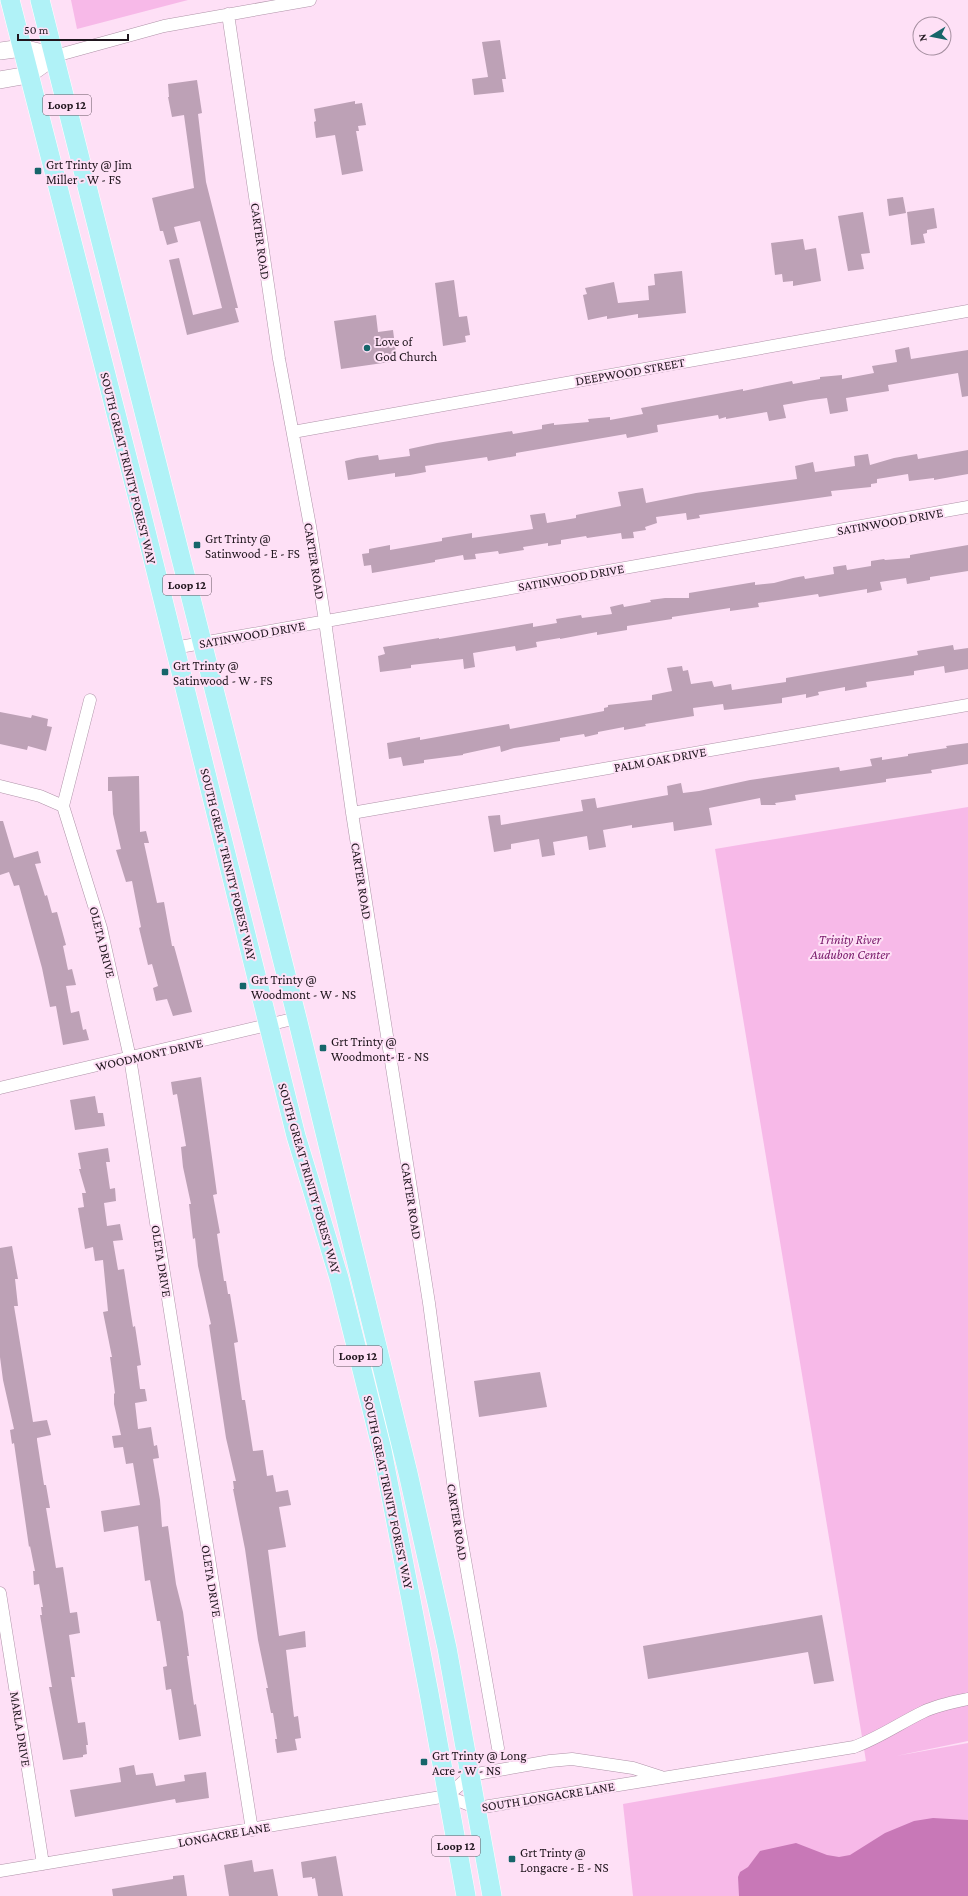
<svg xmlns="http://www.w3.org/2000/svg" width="968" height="1896" font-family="'Crimson Pro',serif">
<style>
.green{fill:#f7b9e8}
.water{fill:#c878b7}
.building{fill:#bda1b6}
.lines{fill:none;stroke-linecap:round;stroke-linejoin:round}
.street-casing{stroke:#af93a8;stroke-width:13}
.secondary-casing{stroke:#af93a8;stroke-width:18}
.primary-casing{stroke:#fff;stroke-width:20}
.street{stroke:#fff;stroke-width:12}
.secondary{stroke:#fff;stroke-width:17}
.primary{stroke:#b0f2f7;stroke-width:19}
.poi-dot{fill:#16656a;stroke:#fee0f6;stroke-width:1.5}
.labels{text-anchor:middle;stroke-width:4;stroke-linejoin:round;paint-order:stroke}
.shield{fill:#fee0f6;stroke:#63535f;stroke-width:1}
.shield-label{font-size:12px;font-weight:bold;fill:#20161e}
.poi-label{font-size:13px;fill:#20161e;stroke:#fee0f6;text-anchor:start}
.street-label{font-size:13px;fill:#20161e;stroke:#fee0f6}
.park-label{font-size:13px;font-style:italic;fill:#761668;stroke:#fee0f6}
</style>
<rect width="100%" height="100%" fill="#fee0f6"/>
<path class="green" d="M71,0H188L77,29Z
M968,807V1741L896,1756L968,1743V1896H633L623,1804L866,1761L715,849Z"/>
<path class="water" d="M933,1818L968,1820V1896H739L738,1877L740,1872L748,1867L760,1851L796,1843L827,1855L839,1857L850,1855L885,1833L914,1821Z"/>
<path class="building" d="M500,40L506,79H502L504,92L474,95L472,79L488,77L482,42Z
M197,80L202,113L198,114L206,182L238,308H235L239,322L187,335L169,260L179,258L193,315L222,308L200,221L174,227L178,242L167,245L163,231H160L152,198L194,188L184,115L172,117L168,97H169L168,84Z
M355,101V104L362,103L366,125L358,126L359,131H356L363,171L342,175L335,135L316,138L314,122L316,121L314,109Z
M903,197L906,213L889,216L887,199Z
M934,208L937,228L927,230V233L923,234L925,243L911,245L907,212Z
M863,212L870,253L861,254L864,269L848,271L838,216Z
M803,239L805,250L816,248L821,281L793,286V281L783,282L782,274L775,275L771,243Z
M682,271L686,313L638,318V314L607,319V316L588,320L583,295L587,294L585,288L614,282L618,303L649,300L648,286L655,285L654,274Z
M454,280L459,317L467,316L470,335L465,336L466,342L443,346L435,283Z
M376,315L378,332L393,330L397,361L341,369L334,321Z
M909,347L911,359L968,350V396L962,397L958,373L888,385L889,391L846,398L848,411L830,414L827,398L811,400L783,405L786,418L769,421L767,412L726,419V417L719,419L718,415L657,425L658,432L627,438L626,434L516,453V456L488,461L487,457L425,466L426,472L410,475L395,477V473L348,480L345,461L357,458L378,455L379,460L410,456L409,449L437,443L512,431L513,434L542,429V425L554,423V425L589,422L588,419L610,417V420L643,414L641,408L743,389V391L792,381L793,384L820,379V377L842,375V379L874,373L872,366L897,362L895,350Z
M968,450V474L934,480V478L909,481L908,474L877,479V483L871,484V487L831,491L832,496L699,515L700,518L687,520L686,513L656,517L657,523L645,527L646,530L633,532L634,538L622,539L621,533L587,538L586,536L561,540V544L548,546V543L523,547L524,550L499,554L498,551L475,554L476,559L464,560L463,555L435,560V562L372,573L371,565L364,566L362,554L369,553V549L390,545V550L442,541V538L472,533V538L533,529L530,515L545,513L547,523L576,518V515L621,506L618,492L643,488L646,503L696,493L797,479L795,466L813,462L815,472L855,466L854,456L868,454L870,465L894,458L917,454L918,459Z
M968,545V571L930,577V580L907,584L906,578L880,582L882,590L867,593V589L819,597L818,594L758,603L759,607L730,611V608L672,617V619L627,626V630L597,635V632L560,639V638L536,642L537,647L516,651L515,646L473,653L475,667L464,669L463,659L411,665V668L380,672L378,656L385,654L383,647L439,638V639L533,623V627L557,623L556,619L581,615L582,618L612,614L610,607L623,604L624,607L651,602L650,600L665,598H689V593L755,582V585L774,583L793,578L804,576L805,579L834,574L833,567L846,565L847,570L871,566V561L884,559L885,560L910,558V555Z
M953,645L954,650L968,648V669L945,673L944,666L914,671V675L866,682L867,687L845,691V687L818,692L819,695L806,698V694L782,698V703L724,710L723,704L693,708L694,716L645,724L646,726L624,730V727L598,732V734L585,737L584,734L560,738V741L514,748L501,752L500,746L463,754V755L424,760V763L403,766L401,757L389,759L387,743L420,737V740L509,724L510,729L604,711V708L608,707V705L652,700V695L672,691L667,668L682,666L683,671L688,670L691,684L712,681L714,687L731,684L732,690L786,682V678L918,655L917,651Z
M0,712L31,718L32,715L48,719L47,726L52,727L46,751L28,746L27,750L0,744Z
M968,743V764L931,770L932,773L886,779V782L795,795L796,800L775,803L776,805H761L760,798L709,808L712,825L674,831L673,822L632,828V825L603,830L606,847L589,850L587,836L553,842L555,855L542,857L539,839L511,844V849L494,852L488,816L500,815L501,825L583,811L581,800L595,798L597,808L668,795L667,786L681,783L683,793L699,791L750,780L839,767L840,771L872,766L870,759L882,757V760L908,756V754L947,748L946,746Z
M139,776L140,832L146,831L149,843H144L157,903L164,902L172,946H174L192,1012L173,1016L167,999L156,1001L153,988L158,986L152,964L148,965L139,928L141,927L132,881L126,882L116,850L121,849L113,814L112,791H108V777Z
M0,821H3L14,858L38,851L41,863L35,864L45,896L47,895L52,913L57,912L66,945L63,946L68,970L72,969L76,985L66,986L71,1013L79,1011L83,1030L86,1029L89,1040L63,1045L56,1006L50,1007L42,968L19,885L14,886L9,872L0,875Z
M201,1077L217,1194L213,1195L220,1233L217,1234L224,1281H226L228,1294H230L238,1342L234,1343L242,1400H245L253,1451L263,1450L267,1476L273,1475L276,1492L288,1490L291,1505L279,1507L286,1547L268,1550L279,1636L305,1631L306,1647L286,1650L294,1717L298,1716L301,1738L295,1739L297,1750L277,1753L275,1739H277L273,1713H271L266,1688H268L258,1640L245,1549L233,1489H234L233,1481H236L226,1438L212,1345L209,1325L211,1324L198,1266L195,1238L193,1239L189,1204H191L183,1167L181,1147L186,1146L177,1094L173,1095L171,1082Z
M95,1096L98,1113H103L105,1126L75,1130L70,1100Z
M108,1148L110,1162H106L110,1189L115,1188L116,1201L104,1203L107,1226L120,1224L123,1240L113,1241L118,1270L124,1269L133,1327L135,1326L141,1365L137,1366L140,1389H145L147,1401L135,1403L138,1429L151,1427L154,1446L157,1445L159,1458L153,1459L160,1500L162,1527L168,1526L176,1584L183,1612L189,1656H187L194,1705L196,1704L201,1736L179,1740L171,1689L166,1690L163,1667L167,1666L160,1621H157L150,1580L145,1581L138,1526L104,1532L101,1511L140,1505L133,1463L126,1464L123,1447L114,1448L112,1436L121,1435L114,1404V1394L115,1393L110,1357H112L103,1312L108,1311L103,1260L95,1261L93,1247L85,1249L78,1208L84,1207L82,1193H86L79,1169H81L78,1153Z
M12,1246L18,1279H15L18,1306H14L33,1422L47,1420L51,1435L37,1438V1440L44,1485H46L50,1508H46L56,1568L63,1567L70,1613L77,1612L80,1633L69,1635L75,1677H71L78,1723L85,1722L88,1745H86L87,1754L83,1755V1757L63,1760L49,1687H52L40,1615H42L41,1607H43L39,1584L34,1585L33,1571H35L30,1546L29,1547L14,1443L12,1444L10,1430L14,1429L3,1380L0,1357V1248Z
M540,1372L547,1407L479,1417L474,1381Z
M822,1615L834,1681L814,1684L808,1652L648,1679L643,1646Z
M134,1765L136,1775L153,1773L156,1786L185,1781L184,1775L206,1772L209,1798L176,1803L175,1799L75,1817L70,1790L121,1782L119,1768Z
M336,1856L343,1896H318L315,1878L312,1879V1877L303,1878L301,1862Z
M252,1860L254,1872L273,1869L278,1896H229L224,1865Z
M184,1875L187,1896H113L112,1889L173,1879V1876Z"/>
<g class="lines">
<g class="street-casing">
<path id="street" d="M228,14L279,359L310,526L325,621L352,813L429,1303L458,1520L498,1748
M55,56L164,26L310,0
M293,432L968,311
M174,648L968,507
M90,700L63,806L101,928L130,1058L252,1830
M0,786L40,796L63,806
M352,813L968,705
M0,1088L297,1018
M0,1593L43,1864
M447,1796L477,1808L854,1747C879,1738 900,1723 923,1712C937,1705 953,1702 968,1699
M447,1796L471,1775L550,1761L572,1759L633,1768L661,1777
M0,1871L447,1796"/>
</g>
<g class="secondary-casing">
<path id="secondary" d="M0,51L22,48L55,56
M0,80L28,75L55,56"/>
</g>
<g class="primary-casing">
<path id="primary" d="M10,0L140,507L296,1136L339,1278L382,1450L429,1693L466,1896
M40,0L297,1018L408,1473L447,1648L492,1896"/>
</g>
<use href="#street" class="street"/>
<use href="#secondary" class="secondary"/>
<use href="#primary" class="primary"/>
</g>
<g class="poi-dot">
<rect x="34" y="167" width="8" height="8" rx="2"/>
<circle cx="367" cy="348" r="4"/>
<rect x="193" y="541" width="8" height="8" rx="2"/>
<rect x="161" y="668" width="8" height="8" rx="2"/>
<rect x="239" y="982" width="8" height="8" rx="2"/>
<rect x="319" y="1044" width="8" height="8" rx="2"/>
<rect x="420" y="1758" width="8" height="8" rx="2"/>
<rect x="508" y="1855" width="8" height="8" rx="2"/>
</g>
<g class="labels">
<g class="shield">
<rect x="43" y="95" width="48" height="20" rx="3"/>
<rect x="163" y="575" width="48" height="20" rx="3"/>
<rect x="334" y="1346" width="48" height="20" rx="3"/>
<rect x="432" y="1836" width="48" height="20" rx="3"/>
</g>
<g class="shield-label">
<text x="67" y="109">Loop 12</text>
<text x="187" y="589">Loop 12</text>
<text x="358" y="1360">Loop 12</text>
<text x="456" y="1850">Loop 12</text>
</g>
<g class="poi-label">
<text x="46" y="169">Grt Trinty @ Jim<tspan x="46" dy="15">Miller - W - FS</tspan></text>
<text x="375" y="346">Love of<tspan x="375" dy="15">God Church</tspan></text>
<text x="205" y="543">Grt Trinty @<tspan x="205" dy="15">Satinwood - E - FS</tspan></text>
<text x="173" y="670">Grt Trinty @<tspan x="173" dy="15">Satinwood - W - FS</tspan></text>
<text x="251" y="984">Grt Trinty @<tspan x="251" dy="15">Woodmont - W - NS</tspan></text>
<text x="331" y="1046">Grt Trinty @<tspan x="331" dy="15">Woodmont- E - NS</tspan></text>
<text x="432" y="1760">Grt Trinty @ Long<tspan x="432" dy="15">Acre - W - NS</tspan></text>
<text x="520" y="1857">Grt Trinty @<tspan x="520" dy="15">Longacre - E - NS</tspan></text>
</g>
<g class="street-label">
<text transform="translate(261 241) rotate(82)" y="5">CARTER ROAD</text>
<text transform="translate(630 371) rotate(-10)" y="5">DEEPWOOD STREET</text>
<text transform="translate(129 468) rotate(76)" y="5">SOUTH GREAT TRINITY FOREST WAY</text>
<text transform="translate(890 521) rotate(-10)" y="5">SATINWOOD DRIVE</text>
<text transform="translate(315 561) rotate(81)" y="5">CARTER ROAD</text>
<text transform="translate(571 577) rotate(-10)" y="5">SATINWOOD DRIVE</text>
<text transform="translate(252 634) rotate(-10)" y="5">SATINWOOD DRIVE</text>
<text transform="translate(660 759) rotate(-10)" y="5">PALM OAK DRIVE</text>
<text transform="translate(229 864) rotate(76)" y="5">SOUTH GREAT TRINITY FOREST WAY</text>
<text transform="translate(362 881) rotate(81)" y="5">CARTER ROAD</text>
<text transform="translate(103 942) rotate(76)" y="5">OLETA DRIVE</text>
<text transform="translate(149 1054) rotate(-13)" y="5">WOODMONT DRIVE</text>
<text transform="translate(310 1178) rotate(74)" y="5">SOUTH GREAT TRINITY FOREST WAY</text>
<text transform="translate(412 1201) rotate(81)" y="5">CARTER ROAD</text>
<text transform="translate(162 1261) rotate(81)" y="5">OLETA DRIVE</text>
<text transform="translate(389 1492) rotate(78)" y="5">SOUTH GREAT TRINITY FOREST WAY</text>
<text transform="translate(458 1522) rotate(81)" y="5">CARTER ROAD</text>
<text transform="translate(212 1581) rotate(81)" y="5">OLETA DRIVE</text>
<text transform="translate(21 1729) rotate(81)" y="5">MARLA DRIVE</text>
<text transform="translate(548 1796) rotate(-9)" y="5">SOUTH LONGACRE LANE</text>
<text transform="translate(224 1834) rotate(-10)" y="5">LONGACRE LANE</text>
</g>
<g class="park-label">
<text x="850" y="944">Trinity River<tspan x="850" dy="15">Audubon Center</tspan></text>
</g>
</g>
<g transform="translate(932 36) rotate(260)"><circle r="19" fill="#fee0f6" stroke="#a58fa0"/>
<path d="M0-3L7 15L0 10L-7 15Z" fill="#16656a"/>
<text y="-6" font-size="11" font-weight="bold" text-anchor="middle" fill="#20161e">N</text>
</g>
<path d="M18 34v6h110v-6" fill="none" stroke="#20161e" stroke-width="2"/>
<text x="24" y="34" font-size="12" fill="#20161e" stroke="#fee0f6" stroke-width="3" paint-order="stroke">50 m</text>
</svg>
